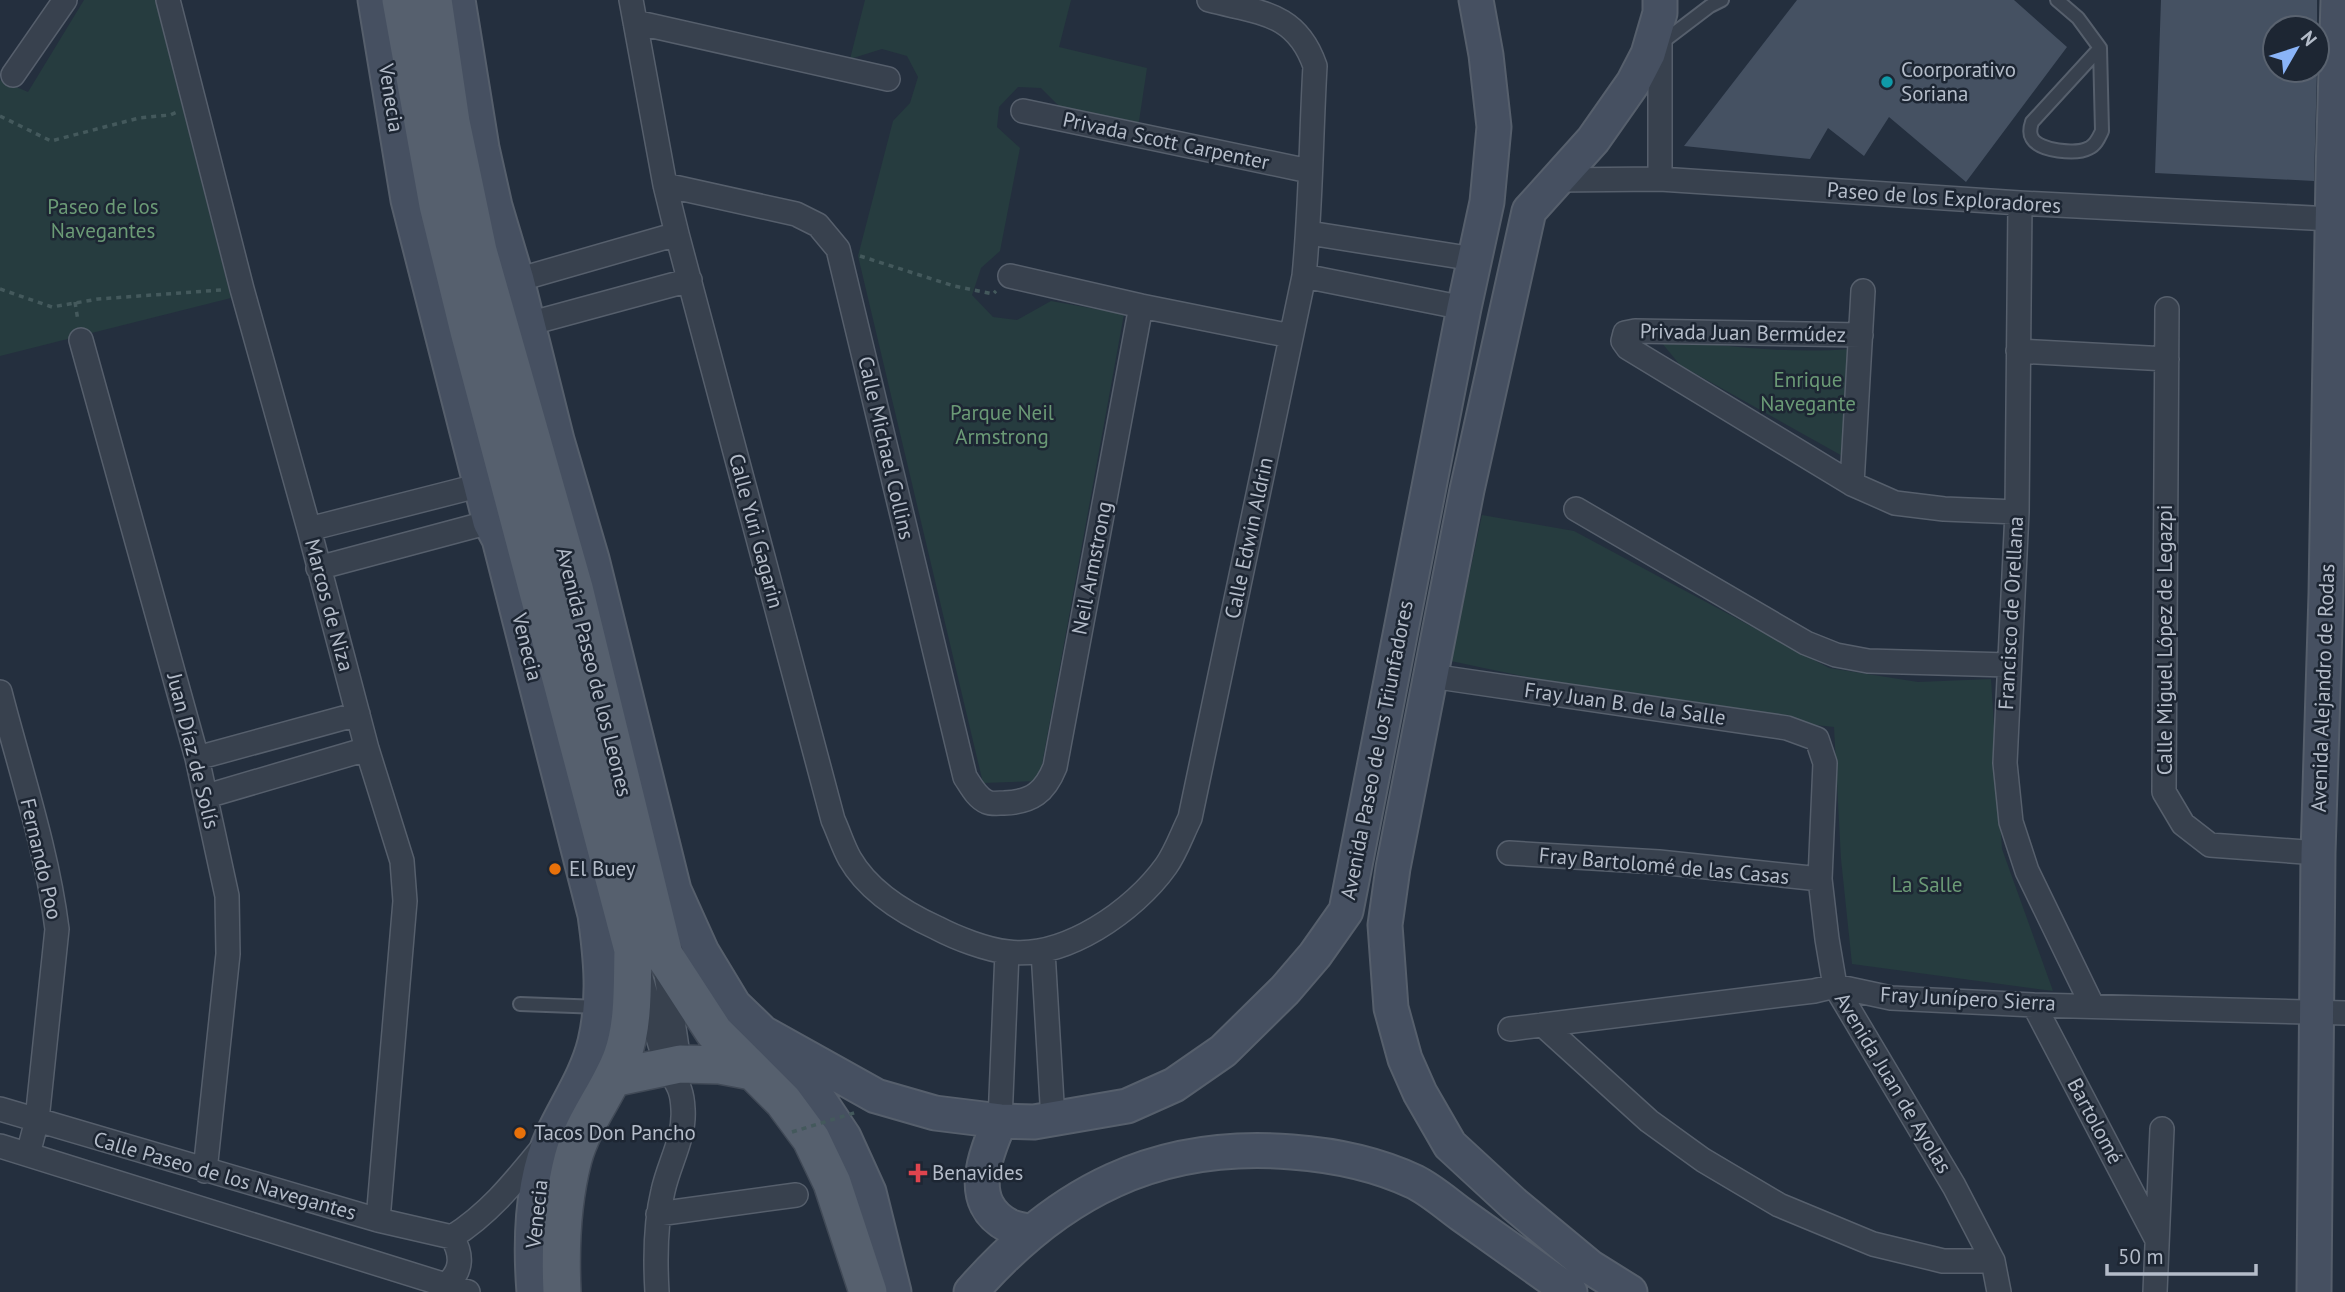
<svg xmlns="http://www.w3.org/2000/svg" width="2345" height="1292" font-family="'PT Sans',sans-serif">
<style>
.green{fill:#263c3f}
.building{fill:#455162}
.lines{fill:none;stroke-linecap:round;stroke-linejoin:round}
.lane-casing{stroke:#565f6c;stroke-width:16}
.street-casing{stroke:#565f6c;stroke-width:26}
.secondary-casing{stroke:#565f6c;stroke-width:37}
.primary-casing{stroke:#414a57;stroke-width:40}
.path{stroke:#44595c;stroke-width:3.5;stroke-dasharray:5 5;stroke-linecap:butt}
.lane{stroke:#38414e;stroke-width:12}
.street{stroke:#38414e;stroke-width:23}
.secondary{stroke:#465061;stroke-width:33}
.primary{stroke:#56606e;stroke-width:37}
.path-bridge{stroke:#44595c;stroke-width:3.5;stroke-dasharray:5 5;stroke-linecap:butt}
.culture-dot{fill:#0f9aa8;stroke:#1d2633;stroke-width:2.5}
.food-dot{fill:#e8710a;stroke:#1d2633;stroke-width:2.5}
.health-dot{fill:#e0444e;stroke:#1d2633;stroke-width:2.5}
.labels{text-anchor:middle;stroke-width:5;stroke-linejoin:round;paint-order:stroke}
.poi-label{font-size:21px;fill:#b4bcc9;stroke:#1d2633;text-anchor:start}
.street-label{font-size:21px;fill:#b4bcc9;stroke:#1d2633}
.park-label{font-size:21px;fill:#6b9a76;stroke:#1d2633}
</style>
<rect width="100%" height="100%" fill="#242f3e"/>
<path class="green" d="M84,0H155L231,298L0,356V80L28,92Z
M865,0H1071L1059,47L1147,68L1138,128L1061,108L1041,88L1018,87L999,107L997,127L1020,148L1000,251L981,268L972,295L993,317L1017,320L1051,301L1124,314L1039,781L983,783L858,256L893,121L910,103L918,77L907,56L882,49L850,59Z
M1657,337C1721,346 1785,354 1850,349L1846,458L1680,365Z
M1482,515L1574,531L1829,668L1918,682L1991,679L2002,849L2053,991L1852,964L1841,859L1834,727C1705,714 1578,688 1451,661Z"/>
<path class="building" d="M1797,0H2014L2067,47L1966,182L1889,117L1864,156L1828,128L1810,159L1684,146Z
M2161,0H2317V28H2275V70H2317L2314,181L2155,173Z"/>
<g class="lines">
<g class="lane-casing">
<path id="lane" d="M2057,0L2078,18L2100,48L2102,131C2099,137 2096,145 2089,148C2076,155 2039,151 2032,138C2029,133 2030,128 2032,122L2100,48
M1660,44L1710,6L1722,0
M520,1004L600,1007"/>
</g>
<g class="street-casing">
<path id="street" d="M168,0L242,289L309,529L367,749L402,861L405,901L378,1220
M631,0L665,185L677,234L833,820C839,833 843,847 850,859C869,892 904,913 937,928C956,938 987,950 1008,952C1065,959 1134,911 1166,866C1176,852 1182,834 1190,818L1304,276C1311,206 1311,136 1315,66C1296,11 1258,13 1209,0
M635,22L888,79
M13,75L65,0
M1023,111L1309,171
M1660,179V37
M1556,180L1660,179L2020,203L2332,219
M665,185L796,214L818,225L838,249L965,777C971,786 977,798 987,802C991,804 999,803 1004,803C1032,802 1045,792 1055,767L1141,306
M2020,203L2017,512L2005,763L2011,822L2027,871L2092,1005
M1309,233L1474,259
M1010,276L1141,306L1291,336
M1304,276L1464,308
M517,280L677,234
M2167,309L2164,792L2183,824L2210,845L2318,853
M528,324L690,280
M1861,335L1635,331L1625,333L1623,341L1628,348L1852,484L1895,503L1944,509L2017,512
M81,340L197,758L227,896L228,954L205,1171
M2018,351L2167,359
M1852,484L1863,291
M1576,509L1806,643L1836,655L1868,661L2008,665
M309,529L481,485
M318,568L490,522
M1431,676L1787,728L1817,739L1825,763L1820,879L1827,939L1835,986L1954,1186L1993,1261L1999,1292
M0,692C20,770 47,849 57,929L37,1120L28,1154
M197,758L358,714
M207,796L367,749
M1509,853L1659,862L1820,879
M1043,951L1053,1120
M665,967L680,1068
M641,978C650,1006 656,1037 667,1065C675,1083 682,1085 683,1109C685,1138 669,1163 663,1191C655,1224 655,1258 657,1292
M2034,1005L2156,1238
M1543,1025L1649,1121L1703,1160L1779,1205L1873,1244L1943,1261H1993
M1510,1029L1814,991L1835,986L1891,998L2034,1005L2345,1013
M0,1109L378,1220L452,1237C490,1213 515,1181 543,1147
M1000,1121L1007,952
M0,1146L468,1292
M658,1214L796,1195
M447,1284C463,1270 462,1254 452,1237
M2155,1292L2162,1129"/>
</g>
<g class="secondary-casing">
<path id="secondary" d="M375,0L408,200L490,522L499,539L595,915C601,958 605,999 595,1042C587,1075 567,1104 553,1134C531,1182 530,1241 534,1292
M458,0L482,148L495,206L517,280L557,440L592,559L674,890L702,952L734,1005L763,1033L812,1089L844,1137L869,1192L894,1292
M763,1033L876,1096L935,1113L1000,1121L1034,1122L1127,1106L1174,1085L1223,1051L1285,990L1315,955L1346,911L1464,308L1487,202L1494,127L1486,55L1476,0
M1000,1121C985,1155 965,1203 1009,1226C1016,1229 1024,1230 1031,1232
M971,1292C1058,1192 1157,1141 1292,1152C1333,1155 1377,1164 1415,1182C1431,1190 1447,1204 1462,1215C1498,1241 1534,1266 1570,1292
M1630,1292L1590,1267L1514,1204L1450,1145L1420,1093L1405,1059L1391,1008L1385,925L1393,868L1467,490L1529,211L1593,140L1633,83L1648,54L1660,13V0
M2314,1292L2318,853L2326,594L2333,174L2338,0"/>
</g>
<g class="primary-casing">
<path id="primary" d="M401,0L438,205L469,331L633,950C632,985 634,1024 622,1057C609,1092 583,1122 573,1159C562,1201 560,1249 562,1292
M433,0L451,122L478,251L574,588L664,955L714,1032L783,1101L811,1139L832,1183L868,1292
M613,1078L680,1064L720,1065L752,1071"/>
</g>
<path class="path" d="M0,116L51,141L139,118L170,115L177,112
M860,256L954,286L993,294L996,291
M0,289L52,307L98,299L221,290
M75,302L78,321"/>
<use href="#lane" class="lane"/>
<use href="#street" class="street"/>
<use href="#secondary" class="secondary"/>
<use href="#primary" class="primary"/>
<path class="path-bridge" d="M792,1132L857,1112"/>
</g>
<circle class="culture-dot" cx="1887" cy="82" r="7"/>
<g class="food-dot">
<circle cx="555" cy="869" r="7"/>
<circle cx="520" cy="1133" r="7"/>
</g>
<path class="health-dot" d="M914.5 1162.5h7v7h7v7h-7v7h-7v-7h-7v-7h7z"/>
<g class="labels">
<g class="poi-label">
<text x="1901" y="77">Coorporativo<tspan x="1901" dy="24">Soriana</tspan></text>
<text x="569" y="876">El Buey</text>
<text x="534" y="1140">Tacos Don Pancho</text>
<text x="932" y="1180">Benavides</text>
</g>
<g class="street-label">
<text transform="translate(391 98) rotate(81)" y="7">Venecia</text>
<text transform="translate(1166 141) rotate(12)" y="7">Privada Scott Carpenter</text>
<text transform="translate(1944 198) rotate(4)" y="7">Paseo de los Exploradores</text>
<text transform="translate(1743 333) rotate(1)" y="7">Privada Juan Bermúdez</text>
<text transform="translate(886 448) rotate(77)" y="7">Calle Michael Collins</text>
<text transform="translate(756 531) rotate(75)" y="7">Calle Yuri Gagarin</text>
<text transform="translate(1249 538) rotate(-78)" y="7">Calle Edwin Aldrin</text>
<text transform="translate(1092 568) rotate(-79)" y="7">Neil Armstrong</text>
<text transform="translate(329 605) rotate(75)" y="7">Marcos de Niza</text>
<text transform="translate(2011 613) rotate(-87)" y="7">Francisco de Orellana</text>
<text transform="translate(2165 640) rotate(-90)" y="7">Calle Miguel López de Legazpi</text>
<text transform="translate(527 647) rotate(76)" y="7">Venecia</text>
<text transform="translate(594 672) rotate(76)" y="7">Avenida Paseo de los Leones</text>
<text transform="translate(2323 688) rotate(-88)" y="7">Avenida Alejandro de Rodas</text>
<text transform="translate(1625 704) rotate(8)" y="7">Fray Juan B. de la Salle</text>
<text transform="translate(1377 750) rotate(-79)" y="7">Avenida Paseo de los Triunfadores</text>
<text transform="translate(193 751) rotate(76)" y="7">Juan Díaz de Solís</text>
<text transform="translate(41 859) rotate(77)" y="7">Fernando Poo</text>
<text transform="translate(1664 866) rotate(5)" y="7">Fray Bartolomé de las Casas</text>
<text transform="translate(1968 999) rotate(3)" y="7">Fray Junípero Sierra</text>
<text transform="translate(1893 1083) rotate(59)" y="7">Avenida Juan de Ayolas</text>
<text transform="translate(2095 1121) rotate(62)" y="7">Bartolomé</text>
<text transform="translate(225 1176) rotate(16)" y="7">Calle Paseo de los Navegantes</text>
<text transform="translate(537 1214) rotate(-84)" y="7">Venecia</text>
</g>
<g class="park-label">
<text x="103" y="214">Paseo de los<tspan x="103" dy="24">Navegantes</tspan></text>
<text x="1808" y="387">Enrique<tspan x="1808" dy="24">Navegante</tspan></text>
<text x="1002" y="420">Parque Neil<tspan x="1002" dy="24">Armstrong</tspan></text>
<text x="1927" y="892">La Salle</text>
</g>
</g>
<g transform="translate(2296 49) rotate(51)"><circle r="33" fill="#1d2633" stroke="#59626f" stroke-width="2"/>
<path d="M0-5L12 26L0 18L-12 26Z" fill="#8ab4f8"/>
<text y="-10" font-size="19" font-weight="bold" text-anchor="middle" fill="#b4bcc9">N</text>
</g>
<path d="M2107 1264v10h149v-10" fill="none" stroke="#b4bcc9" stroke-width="3.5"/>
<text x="2118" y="1264" font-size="21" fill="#b4bcc9" stroke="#1d2633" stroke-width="5" paint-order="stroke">50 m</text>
</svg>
